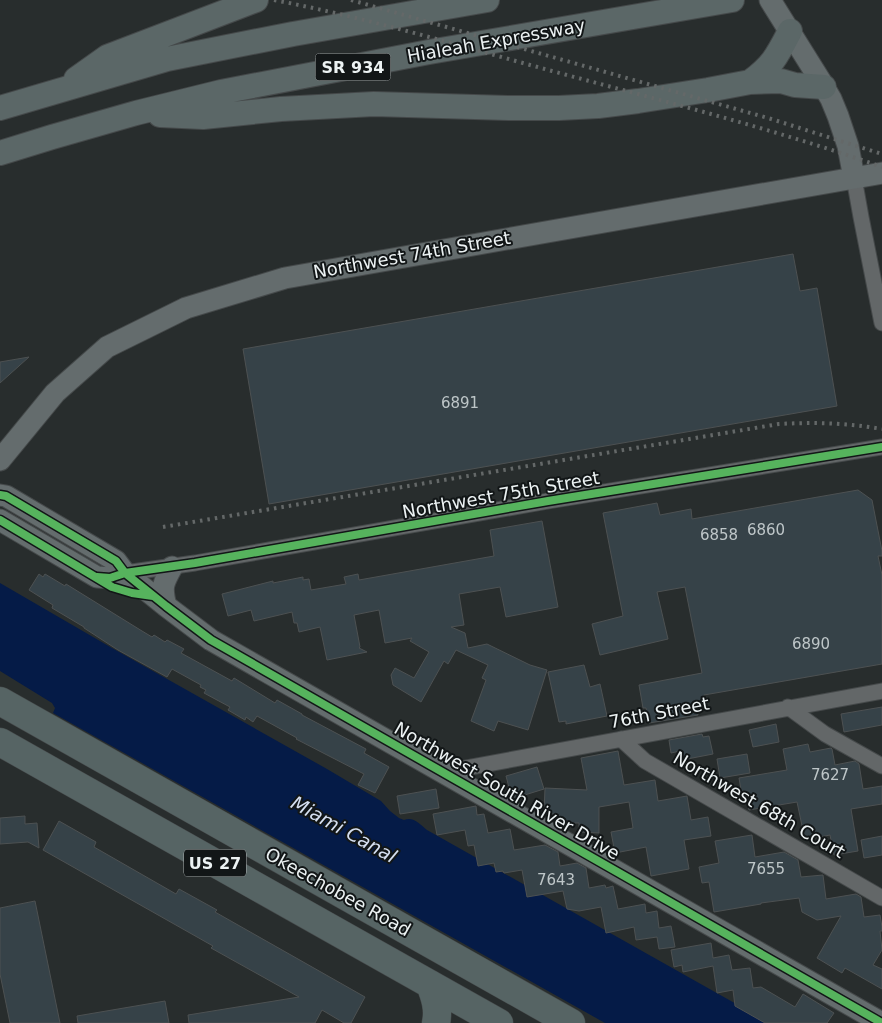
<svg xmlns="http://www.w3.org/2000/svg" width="882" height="1023" font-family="'DejaVu Sans',sans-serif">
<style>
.water{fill:#051b47}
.building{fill:#364248;stroke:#4d5152}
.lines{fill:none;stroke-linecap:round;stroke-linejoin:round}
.street-casing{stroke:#45494a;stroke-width:17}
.secondary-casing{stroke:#45494a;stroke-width:23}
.primary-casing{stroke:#45494a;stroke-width:26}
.highway-casing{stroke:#45494a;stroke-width:29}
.street{stroke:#636768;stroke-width:15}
.secondary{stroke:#646c6d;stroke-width:21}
.primary{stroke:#5b6767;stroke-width:24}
.highway{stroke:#566464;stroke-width:28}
.rail{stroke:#646868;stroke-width:4;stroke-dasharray:2.5 5;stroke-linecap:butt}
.cycleway-casing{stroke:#121617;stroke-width:11}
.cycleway{stroke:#56b35d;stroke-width:8}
.labels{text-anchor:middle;stroke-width:4;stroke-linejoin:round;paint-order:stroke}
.number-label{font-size:15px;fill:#bec6c8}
.shield{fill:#121617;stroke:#abb0b1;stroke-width:1}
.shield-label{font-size:16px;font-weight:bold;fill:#ecf2f3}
.street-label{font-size:18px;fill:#ecf2f3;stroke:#121617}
.water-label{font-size:19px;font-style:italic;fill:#d5dff0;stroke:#121617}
</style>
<rect width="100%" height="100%" fill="#282d2d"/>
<path class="water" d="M0,583L112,648L327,769L381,801L390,811L399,818L404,820C413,816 420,824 427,830L770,1023H605L53,713L55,708L52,703L0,671Z"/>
<path class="building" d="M793,254L800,291L817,288L837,406L269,504L243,349Z
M29,357L0,383V362Z
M858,490L872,500L882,551V556H878L882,575V664L704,695L706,707L697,709L698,715L649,723L646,708H643L639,685L702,673L685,587L657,592L668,639L600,655L592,624L623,616L603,513L657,503L660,515L691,509L692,519Z
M542,521L558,607L506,617L500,587L459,594L464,625L451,627L465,633L468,648L487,644L530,665L547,670L528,730L498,721L494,731L471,721L486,680L482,678L488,665L456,650L448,664L444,661L421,702L393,685L391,675L395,668L414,678L429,652L410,641L412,638L385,643L379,610L354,615L360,647L359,648L367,652L327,660L320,627L299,632L297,623H294L292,612L254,621L251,610L228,616L222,594L273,581V583L303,577V580L309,579L311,590L346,584L344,577L358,574L359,580L494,556L490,530Z
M39,574L43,577L45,574L65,586L66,584L142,631L152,637L154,635L165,642L167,640L184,649L181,653L232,681L234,678L275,703L277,700L302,714V715L366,749L364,753L389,767L375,793L358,785L364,774L296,739L297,738L257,716L253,722L246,717L245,720L228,710L230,707L204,693L206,690L200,687L201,685L172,669L167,677L118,650L84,628V627L52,608L53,605L29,590Z
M584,665L590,687L600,684L607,716L566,724V721L559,722L548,672Z
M882,707V725L844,732L841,714Z
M776,724L779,742L753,747L749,730Z
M702,734L703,737L709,736L713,754L682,760L680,751L671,753L669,740Z
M808,744L810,752L831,748L832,749L835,765L855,761L859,764L863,789L882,786V804L851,809L858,851L834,855L830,835L805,840L797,802L749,810L747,801L743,802L739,778L787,770L783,749Z
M618,751L624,785L655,780L658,801L687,796L691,820L708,817L711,836L684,840L689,869L651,876L646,847L615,853L611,832L633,828L629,802L599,807V833L579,832V823H566L558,814H544L545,788L587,790L581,758Z
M747,754L750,773L720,778L717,759Z
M537,767L544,789L515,798L514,794L511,795L506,776Z
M436,789L439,808L400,814L397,796Z
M476,806L477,815L484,814L488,833L510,829L514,850L545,845L558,852L560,866L577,863L586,868L589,888L605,885L606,888L613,886L618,909L645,904L646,913L657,911L659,928L671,926L675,947L659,949L657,937L636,940L634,927L606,933L601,907L579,911L567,909L563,891L527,897L522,870L504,873L503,871L496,872L494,863L478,866L474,845L468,846L465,830L437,835L433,814Z
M25,816V824L37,823L39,848L28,842L0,844V818Z
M59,821L96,842L94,847L176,894L179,889L217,910L215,912L365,997L351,1023H344L322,1010L315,1023H189L188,1015L299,997L211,948L213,946L43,850Z
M752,835L755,857L784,852L798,860L801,877L823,875L826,899L856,894L861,897L864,917L880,915L882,927V931H880L882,950L873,965L882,969V989L845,968L842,973L817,958L841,916L817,920L802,912L799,898L761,903V904L714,912L709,882L702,883L699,867L719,863L715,841Z
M882,836V855L864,858L861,840Z
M35,901L60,1023H10L0,974V908Z
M711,943L713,958L729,955L732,970L750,968L753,988L761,987L795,1007L803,994L834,1013L827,1023H765L735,1006L733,990L717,993L713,966L683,972L682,965L674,967L671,950Z
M165,1001L169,1023H78L77,1016Z"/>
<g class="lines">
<g class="street-casing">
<path id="street" d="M854,178L861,217L882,323
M125,573L195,563L548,501L882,447
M788,707L825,734L882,766
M621,739L645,761L882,898
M444,772L882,691"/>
</g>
<g class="secondary-casing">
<path id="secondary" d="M770,0L820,80L831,99L838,116L848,146L854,178
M0,460L55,393L107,347L186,308L285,278L882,173
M0,495L6,496L116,561L125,573L166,606L211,640L882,1023
M0,520L97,577L110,578L125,573
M166,606C161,587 163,583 172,567"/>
</g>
<g class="primary-casing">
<path id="primary" d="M76,79L107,57L256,0
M750,82C773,65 777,56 790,31
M0,108L167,59L293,34L487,0
M160,115L203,117L281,109L374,104L508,108H559L598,106L638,101L708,90L750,82L781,81L795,85L824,87
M0,153L52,137L136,113L221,92L429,52L732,0"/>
</g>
<g class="highway-casing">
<path id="highway" d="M0,701L571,1023
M0,742L499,1023
M430,984C435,997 439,1009 436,1023"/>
</g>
<use href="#street" class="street"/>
<use href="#secondary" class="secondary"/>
<use href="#primary" class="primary"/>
<use href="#highway" class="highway"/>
<path class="rail" d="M274,0C368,18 460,46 552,71C663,101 774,129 882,167
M351,0L768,118L882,154
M163,527L779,424C813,422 848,423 882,429"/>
<g class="cycleway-casing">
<path id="cycleway" d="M0,495L6,496L116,561L125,573L166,606L211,640L882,1023
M0,520L112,587L132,593L153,596
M97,577L110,578L125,573L195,563L548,501L882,447"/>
</g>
<use href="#cycleway" class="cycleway"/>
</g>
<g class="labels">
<g class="number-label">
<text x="460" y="408">6891</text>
<text x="766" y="535">6860</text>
<text x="719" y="540">6858</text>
<text x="811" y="649">6890</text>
<text x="830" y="780">7627</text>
<text x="766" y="874">7655</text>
<text x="556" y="885">7643</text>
</g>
<g class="shield">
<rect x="315.5" y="53.5" width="75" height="27" rx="4"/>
<rect x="184" y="849.5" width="62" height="27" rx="4"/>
</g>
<g class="shield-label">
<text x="353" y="73">SR 934</text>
<text x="215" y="869">US 27</text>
</g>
<g class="street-label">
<text transform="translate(496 41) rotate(-10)" y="6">Hialeah Expressway</text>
<text transform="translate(412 255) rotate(-10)" y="6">Northwest 74th Street</text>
<text transform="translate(501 495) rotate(-10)" y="6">Northwest 75th Street</text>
<text transform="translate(659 713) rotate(-11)" y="6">76th Street</text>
<text transform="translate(507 791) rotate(30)" y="6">Northwest South River Drive</text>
<text transform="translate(759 805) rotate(30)" y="6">Northwest 68th Court</text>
<text transform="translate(338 892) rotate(29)" y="6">Okeechobee Road</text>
</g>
<g class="water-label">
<text transform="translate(344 829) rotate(29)" y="7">Miami Canal</text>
</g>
</g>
</svg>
